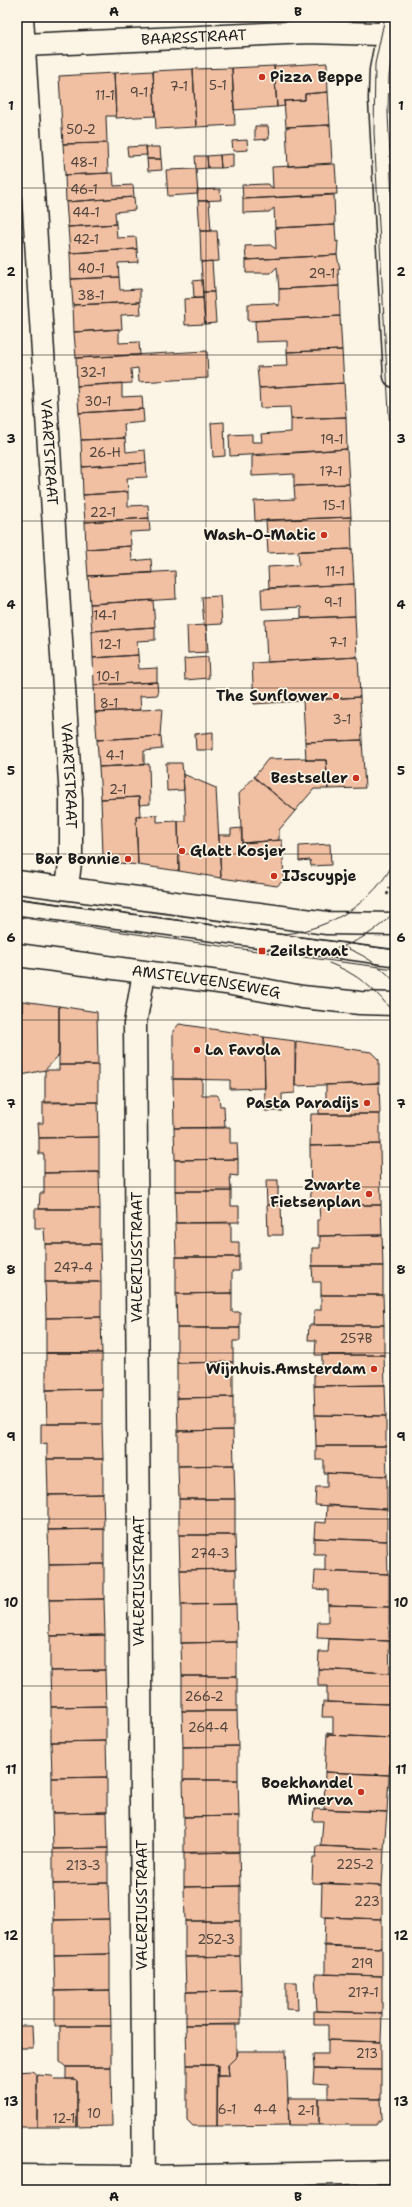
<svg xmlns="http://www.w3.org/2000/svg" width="412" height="2207" font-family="'Shantell Sans',sans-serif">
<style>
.building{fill:#f1bfa2;stroke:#1c1c1c}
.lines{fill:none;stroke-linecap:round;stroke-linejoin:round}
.lane-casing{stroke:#1c1c1c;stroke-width:18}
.street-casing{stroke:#1c1c1c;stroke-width:25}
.secondary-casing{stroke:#1c1c1c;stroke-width:25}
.path{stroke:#1c1c1c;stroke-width:2.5;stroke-dasharray:3 3;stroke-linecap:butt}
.lane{stroke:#fcf5e5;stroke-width:15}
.street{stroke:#fcf5e5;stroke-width:22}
.secondary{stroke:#fcf5e5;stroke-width:22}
.tram{stroke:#1c1c1c;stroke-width:1}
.grid{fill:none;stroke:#1c1c1c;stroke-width:1;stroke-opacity:0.55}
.poi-dot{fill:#c8321e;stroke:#fcf5e5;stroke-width:1.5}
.labels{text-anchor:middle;stroke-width:3.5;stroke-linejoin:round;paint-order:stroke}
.number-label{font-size:13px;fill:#51453e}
.street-label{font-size:15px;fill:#1c1c1c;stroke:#fcf5e5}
.poi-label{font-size:15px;font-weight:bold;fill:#1c1c1c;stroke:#fcf5e5;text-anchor:end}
.neatline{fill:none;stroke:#1c1c1c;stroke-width:1.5}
.grid-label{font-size:13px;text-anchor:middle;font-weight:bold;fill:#1c1c1c}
</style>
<rect width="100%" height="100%" fill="#fcf5e5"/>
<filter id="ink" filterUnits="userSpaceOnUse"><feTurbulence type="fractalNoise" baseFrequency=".025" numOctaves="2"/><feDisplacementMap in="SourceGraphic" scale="8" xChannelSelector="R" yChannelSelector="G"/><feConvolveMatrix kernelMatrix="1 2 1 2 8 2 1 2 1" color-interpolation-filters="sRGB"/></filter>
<g filter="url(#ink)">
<path class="building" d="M327,63L328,92L305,94V100L284,101L285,106L277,107L274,66Z
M274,66L277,107L234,110L232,68Z
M232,68L235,125L196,127L193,69Z
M193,69L196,127L156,129L153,71Z
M153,71L155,116L116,118L114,73Z
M114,73L116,116H106L107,143L63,144L59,76Z
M328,92L330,125L286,127L284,101L305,100V94Z
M330,125L332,163L288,166L286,127Z
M255,126H268L269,139L255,140Z
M247,140L248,150L233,151L232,141Z
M107,143L108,173L65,175L63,144Z
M146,146L147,155L128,156L127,147Z
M146,147H160L161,159H147Z
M233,154V167L221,168L220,155Z
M220,155L221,168H208L207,156Z
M195,156H207L208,168L196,169Z
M147,159H161L162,170L148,171Z
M335,164L337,194L243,199L242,185L267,184L273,188L272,167Z
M196,169L198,194L168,196L166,170Z
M113,173L114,186L133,185L134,197L66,202L65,175Z
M220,189L221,200L198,201L197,190Z
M334,195L335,225L275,228L274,208L269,212L243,213V199Z
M134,197L135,210L115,212L116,224L68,227L66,202Z
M198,201H209L211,231H200Z
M116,224L117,238L136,237L137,249L70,253L68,227Z
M335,225L336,242L338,241L337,255L246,260L245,246L270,245L276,249L275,228Z
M200,231H217L219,261L201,262Z
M137,249L138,262L118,263L119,277L71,279L70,253Z
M337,255L340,269H338L339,286L279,289L277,267L271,273H246V260Z
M212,261L214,292H203L201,262Z
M119,277L120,290L140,289V302L73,305L71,279Z
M202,280L203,298H194L193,281Z
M339,286L340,316L248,321V304L273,303L279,306V289Z
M203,292H214L216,323L205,324Z
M203,298L205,324L185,325L184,299Z
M140,302L141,314L121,315L122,329L74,332L73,305Z
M340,316L342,350L287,352V341L256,342L255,321Z
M119,329V343L139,342L140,355L76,358L74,332Z
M342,350L344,383L259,388L257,367L288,366L287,352Z
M207,351L208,378L139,382L138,368L131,369L132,383L77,386L76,358Z
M122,383V397L142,396L143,409L79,413L77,386Z
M344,383L346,417L291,419L290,407L260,408L259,388Z
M143,409L144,422L124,424L125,438L81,440L79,413Z
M346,417L347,449L230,456L229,435L252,434V442H262L261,434L291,432V419Z
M224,422L225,456L213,457L211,423Z
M125,438L126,452L145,450L146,463L82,467L81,440Z
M347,449L349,484L294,486V474L252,476V456Z
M146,463L147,477L127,478L128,492L83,495L82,467Z
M349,484L351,517L255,521L254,501L295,499L294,486Z
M128,492V506L148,505L149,518L85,522L83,495Z
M351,517L352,549L268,553L266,520Z
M149,518L150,531L130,532L131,546L86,549L85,522Z
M131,546L132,561L151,559L152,573L88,576L86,549Z
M352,549L354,584L269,588L268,567L299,565L298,551Z
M175,571L176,599L90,604L88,576Z
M354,584L355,616L301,618V607L262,609L261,589Z
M220,596L222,624L204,625L202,597Z
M153,600L155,627L92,631L90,604Z
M355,616L357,657L267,662L265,620Z
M206,625L208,652L188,653L187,626Z
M155,627V640L137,641L138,655L93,658L92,631Z
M138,655L139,669L157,668V682L94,685L93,658Z
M208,657L209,678L185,680L184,659Z
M358,657L360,697L254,704L252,663Z
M157,682L158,695L140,696L141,710L95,712L94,685Z
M360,697L362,740L305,742L303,700Z
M162,709L160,736L97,740L95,712Z
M213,732V750H196L195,734Z
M161,736L162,749L144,751V765L99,767L97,740Z
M362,740L365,788L328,789L326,760H306L305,742Z
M306,758V760H326L328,789H314L295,811L254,777L268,759Z
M166,763H182L184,790L167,791Z
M149,764L150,804L139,805V797L101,799L99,767Z
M183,774L216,788L221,878L179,871L178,821H185V812Z
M254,777L295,811L279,830V840L242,843L239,794Z
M139,797L140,816H136L138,865L110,862L103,855L101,799Z
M157,815V822L178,821L179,871L138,865L136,816Z
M242,828V843L282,840L284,880L277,886L221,878L219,835H231V829Z
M330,844L331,865L311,866L310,860L299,861V846Z
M17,1000L22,1001V1075L17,1074Z
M22,1001L59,1006V1055L45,1070L22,1075Z
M59,1006L97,1012L98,1065H59Z
M179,1024L264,1037L265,1088L230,1089V1080L173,1079V1031Z
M264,1037L295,1041V1093L282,1094V1111H265Z
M296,1041L371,1052L379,1060V1083L295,1086Z
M59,1065H98V1102L45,1103V1070H59Z
M173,1079H202V1095H217L219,1097L220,1106H224L225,1128H174Z
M379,1083L380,1114H319V1102H326V1085Z
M43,1102H98L99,1137L39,1138L38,1123H43Z
M311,1114H380V1144L310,1146Z
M230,1127V1143H237L238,1159L175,1160L174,1128Z
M99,1137V1172L44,1173V1154H39V1138Z
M380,1144L381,1205H311L310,1146Z
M238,1159V1176L230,1175L231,1191H175V1160Z
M99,1172L100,1209H39L40,1193H44V1173Z
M266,1180H278V1205H267Z
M175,1191H231V1206H239V1222L176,1223Z
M267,1205H281L282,1235H268Z
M319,1205H381L382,1235L317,1236V1220H320Z
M35,1209H100V1244H45L44,1228H35Z
M175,1223H231V1242H239V1257H176Z
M382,1235L383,1266H312V1248H320V1236Z
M45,1244H100L101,1282H45Z
M176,1257H239V1271H232V1293L176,1294Z
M312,1266H383V1295H321V1282H313Z
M45,1282H101V1317L46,1318Z
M232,1293V1312H240V1328H177L176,1294Z
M321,1295H383L384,1325H313L314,1310H321Z
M101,1317L102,1353H46V1318Z
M309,1325H384V1355H315L316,1340H308Z
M177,1328H240V1341H233V1362L177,1363Z
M46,1353H102V1389L46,1390Z
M322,1355H384L385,1385L314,1386V1370H322Z
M233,1362V1397L177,1398V1363Z
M385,1385L386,1416L315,1415L314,1386Z
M102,1389V1424H47L46,1390Z
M233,1397V1430L178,1431L177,1398Z
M315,1415L386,1416V1446H316Z
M41,1424H102L103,1459H47V1443L41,1444Z
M233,1430L234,1465L178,1466V1431Z
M316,1446H386L387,1476L324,1473V1460H316Z
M47,1459H103V1494L48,1495Z
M234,1465L235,1499H179L178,1466Z
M327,1473L387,1476V1509L315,1505L316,1487H327Z
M103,1494L104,1529L48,1530V1495Z
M179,1499H235V1535H179Z
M327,1505L387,1509V1541L314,1538L315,1522L326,1523Z
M104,1529V1564L49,1565L48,1530Z
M179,1535H235L236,1569L180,1570Z
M314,1538L387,1541L388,1574L325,1571V1554H314Z
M104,1564V1599L49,1600V1565Z
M236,1569V1604L181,1605L180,1570Z
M315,1571L389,1574V1607L328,1605V1590L314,1589Z
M104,1599L105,1635L50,1636L49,1600Z
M236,1604L237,1642L181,1643V1605Z
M328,1605L389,1607V1641L317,1638L318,1622H328Z
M105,1635V1670L50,1671V1636Z
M329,1639L389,1641L390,1673L318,1669L319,1652H328Z
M237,1642V1676H182L181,1643Z
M318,1669L390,1673V1704L327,1702V1686H318Z
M105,1670L106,1706L51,1707L50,1671Z
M182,1676H237V1711H182Z
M323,1702L390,1704L392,1738L327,1735V1733L333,1734V1717H322Z
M106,1706V1741L51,1742V1707Z
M182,1711H237L238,1746L183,1747Z
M327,1735L392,1738L389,1775L325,1772Z
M106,1741L107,1777L52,1778L51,1742Z
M238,1746V1780H183V1747Z
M325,1772L389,1775L387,1812L324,1809Z
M107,1777V1812L52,1813V1778Z
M183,1780H238L239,1816L184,1817Z
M314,1809L387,1812L384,1849L321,1846L323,1821H313Z
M107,1812L108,1848L53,1849L52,1813Z
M239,1816V1852L184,1853V1817Z
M317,1846L384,1849L382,1886L312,1883L313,1858H316Z
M108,1848V1883L53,1884V1849Z
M239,1852L240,1886L184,1887V1853Z
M108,1883L109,1919L54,1920L53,1884Z
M322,1883L382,1886V1919L321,1917Z
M240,1886V1921H185L184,1887Z
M325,1917L382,1919V1948L324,1946Z
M109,1919L110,1954L54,1955V1920Z
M185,1921H240V1956L185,1957Z
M325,1945L382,1948V1976L325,1974Z
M110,1954V1990L55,1991L54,1955Z
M240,1956L241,1991L186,1992L185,1957Z
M315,1974L382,1976V2013L317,2011Z
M286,1982H297L298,2010L286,2009Z
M110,1990L111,2026H55V1991Z
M241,1991V2024L186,2025V1992Z
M314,2011L382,2013L381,2042L328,2040V2025H314Z
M186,2025H236V2057L228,2065L229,2076H217L218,2065H187Z
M17,2026H32L33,2048H17Z
M60,2026H111V2067H66L60,2062Z
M328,2040L381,2042V2070L314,2069L313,2054H328Z
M237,2051H286L289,2125L217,2126V2076H229L228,2065L236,2057Z
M187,2065H218L217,2126H193L187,2120Z
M66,2067H111L112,2126L77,2127V2081L75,2079H66Z
M314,2069L381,2070V2099L328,2098V2084L313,2083Z
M32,2071L37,2075V2127H17V2072Z
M37,2075L52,2076L55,2079H75L77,2081V2127H37Z
M288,2098H319V2125H289Z
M319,2098L381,2099L382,2118L376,2125H319Z"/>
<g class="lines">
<g class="lane-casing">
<path id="lane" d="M17,907L395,958"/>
</g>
<g class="street-casing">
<g id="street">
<path id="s1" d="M22,17L71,799V855L67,887"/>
<path id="s2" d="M24,45L308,32L380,34L387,36"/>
<path d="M17,2176L144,2177L395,2172"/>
<path d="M144,2190L135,1024L144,973"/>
</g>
</g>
<g class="secondary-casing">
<g id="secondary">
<path d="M391,17L381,70L380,99L395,376"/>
<path d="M17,882L327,923L395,924"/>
<path id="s3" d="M17,955L226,983L302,997L360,1003L395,1004"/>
</g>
</g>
<path class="path" d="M387,895L395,874"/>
<use href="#lane" class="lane"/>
<use href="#street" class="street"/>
<use href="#secondary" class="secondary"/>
<path class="tram" d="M385,17L375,64L374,132L395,525
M395,36L389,76L388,112L395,269
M17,898L395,950
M17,917L242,949L395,969
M285,934C330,929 375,902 395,860
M340,946C361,952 381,966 395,982
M310,955C344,949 372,937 395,911
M329,963C356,973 379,991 395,1016"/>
</g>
</g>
<path class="grid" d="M206,17V2190M17,188H395M17,355H395M17,521H395M17,688H395M17,854H395M17,1020H395M17,1187H395M17,1353H395M17,1519H395M17,1686H395M17,1852H395M17,2019H395"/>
<g class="poi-dot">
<circle cx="262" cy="77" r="4"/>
<circle cx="324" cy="535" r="4"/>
<circle cx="336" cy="696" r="4"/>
<circle cx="356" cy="778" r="4"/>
<circle cx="182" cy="851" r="4"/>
<circle cx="128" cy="859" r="4"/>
<circle cx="274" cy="876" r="4"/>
<rect x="258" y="947" width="8" height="8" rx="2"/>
<circle cx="197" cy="1050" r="4"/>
<circle cx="367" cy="1103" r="4"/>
<circle cx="369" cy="1194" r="4"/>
<circle cx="374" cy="1369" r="4"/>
<circle cx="361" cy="1792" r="4"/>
</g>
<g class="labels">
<g class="number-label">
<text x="218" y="90">5-1</text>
<text x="179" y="91">7-1</text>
<text x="139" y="97">9-1</text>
<text x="105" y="100">11-1</text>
<text x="81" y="134">50-2</text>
<text x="84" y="167">48-1</text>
<text x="84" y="194">46-1</text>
<text x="86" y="217">44-1</text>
<text x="86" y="244">42-1</text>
<text x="91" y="273">40-1</text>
<text x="322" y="278">29-1</text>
<text x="91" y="300">38-1</text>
<text x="93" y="377">32-1</text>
<text x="98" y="406">30-1</text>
<text x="332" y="444">19-1</text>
<text x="105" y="457">26-H</text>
<text x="331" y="476">17-1</text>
<text x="334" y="510">15-1</text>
<text x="103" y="517">22-1</text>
<text x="335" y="576">11-1</text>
<text x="333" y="607">9-1</text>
<text x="105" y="620">14-1</text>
<text x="338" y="647">7-1</text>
<text x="110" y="649">12-1</text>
<text x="108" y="681">10-1</text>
<text x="109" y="708">8-1</text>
<text x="342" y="724">3-1</text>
<text x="115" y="760">4-1</text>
<text x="118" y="794">2-1</text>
<text x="73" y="1272">247-4</text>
<text x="356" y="1343">257B</text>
<text x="210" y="1558">274-3</text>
<text x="204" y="1701">266-2</text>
<text x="208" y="1732">264-4</text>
<text x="355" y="1869">225-2</text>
<text x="83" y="1870">213-3</text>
<text x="367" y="1906">223</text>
<text x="216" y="1944">252-3</text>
<text x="362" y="1968">219</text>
<text x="363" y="1997">217-1</text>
<text x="367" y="2058">213</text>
<text x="227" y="2114">6-1</text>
<text x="265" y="2114">4-4</text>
<text x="306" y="2115">2-1</text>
<text x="94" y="2118">10</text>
<text x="64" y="2123">12-1</text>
</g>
<g class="street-label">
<text dy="5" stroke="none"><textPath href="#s2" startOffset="170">BAARSSTRAAT</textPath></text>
<text dy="5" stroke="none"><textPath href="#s1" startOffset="436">VAARTSTRAAT</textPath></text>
<text dy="5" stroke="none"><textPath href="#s1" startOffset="760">VAARTSTRAAT</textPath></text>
<text dy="5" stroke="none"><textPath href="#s3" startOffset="191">AMSTELVEENSEWEG</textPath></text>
<text transform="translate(137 1257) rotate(-90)" y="5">VALERIUSSTRAAT</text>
<text transform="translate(139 1581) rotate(-90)" y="5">VALERIUSSTRAAT</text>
<text transform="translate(142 1905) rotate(-90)" y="5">VALERIUSSTRAAT</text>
</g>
<g class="poi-label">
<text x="270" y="82" text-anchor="start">Pizza Beppe</text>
<text x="316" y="540">Wash-O-Matic</text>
<text x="328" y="701">The Sunflower</text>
<text x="348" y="783">Bestseller</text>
<text x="190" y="856" text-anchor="start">Glatt Kosjer</text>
<text x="120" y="864">Bar Bonnie</text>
<text x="282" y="881" text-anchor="start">IJscuypje</text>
<text x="270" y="956" text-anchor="start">Zeilstraat</text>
<text x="205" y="1055" text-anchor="start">La Favola</text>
<text x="359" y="1108">Pasta Paradijs</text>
<text x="361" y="1190">Zwarte<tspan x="361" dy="17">Fietsenplan</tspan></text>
<text x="366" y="1374">Wijnhuis.Amsterdam</text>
<text x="353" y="1788">Boekhandel<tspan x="353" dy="17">Minerva</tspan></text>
</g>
</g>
<rect width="412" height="2207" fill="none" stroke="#fcf5e5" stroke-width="44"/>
<rect x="22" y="22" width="368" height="2163" class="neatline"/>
<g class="grid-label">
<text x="114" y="16">A</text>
<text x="298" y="16">B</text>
<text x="11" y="110">1</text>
<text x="401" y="110">1</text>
<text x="11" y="276">2</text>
<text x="401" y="276">2</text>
<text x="11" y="443">3</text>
<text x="401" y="443">3</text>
<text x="11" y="609">4</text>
<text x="401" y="609">4</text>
<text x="11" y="775">5</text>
<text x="401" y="775">5</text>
<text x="11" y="942">6</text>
<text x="401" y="942">6</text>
<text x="11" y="1108">7</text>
<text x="401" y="1108">7</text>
<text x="11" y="1274">8</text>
<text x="401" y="1274">8</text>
<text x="11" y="1441">9</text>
<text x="401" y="1441">9</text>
<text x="11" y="1607">10</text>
<text x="401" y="1607">10</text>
<text x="11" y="1774">11</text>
<text x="401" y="1774">11</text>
<text x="11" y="1940">12</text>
<text x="401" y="1940">12</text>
<text x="11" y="2106">13</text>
<text x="401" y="2106">13</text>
<text x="114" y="2201">A</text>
<text x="298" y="2201">B</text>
</g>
</svg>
